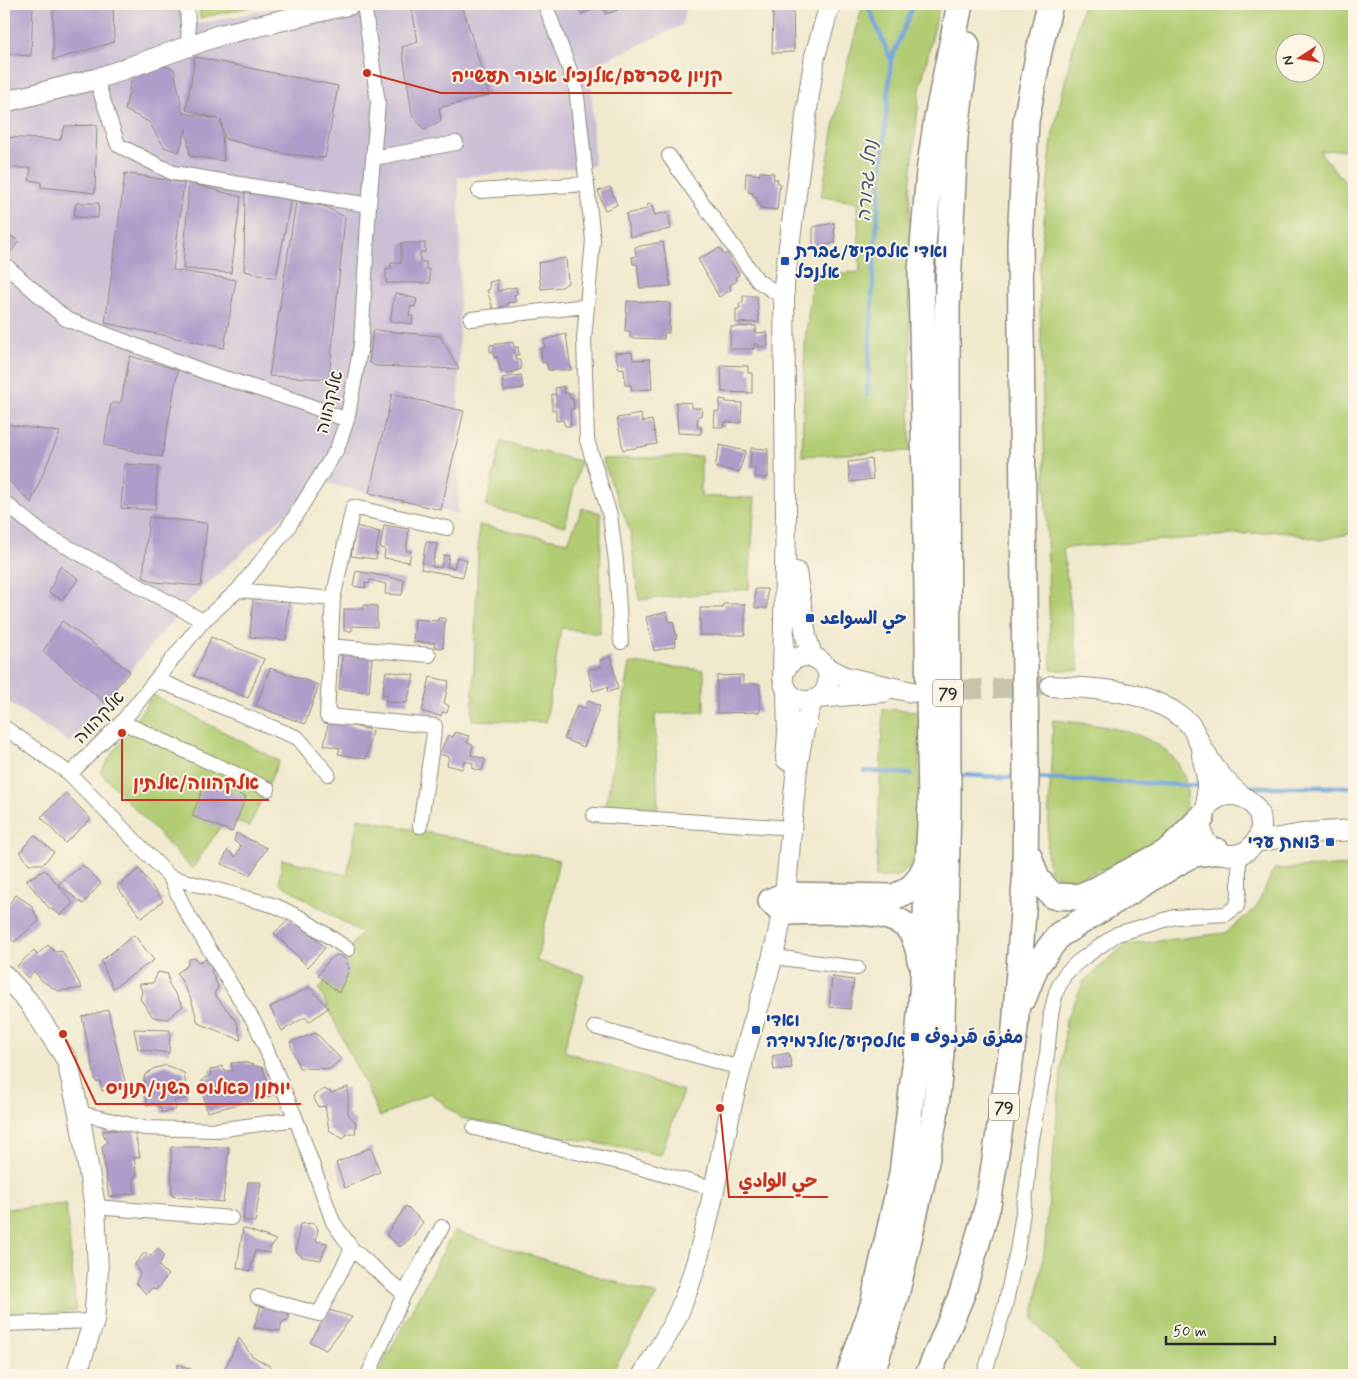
<svg xmlns="http://www.w3.org/2000/svg" width="1358" height="1379" font-family="Mynerve,'Playpen Sans Arabic','Playpen Sans Hebrew',sans-serif">
<style>
.industrial{fill:#cbbfd5}
.green{fill:#b1cc72;stroke:#6e7c4e;fill-rule:evenodd}
.lines{fill:none;stroke-linecap:round;stroke-linejoin:round}
.stream{stroke:#6da0d8;stroke-width:4.5}
.building{fill:#ae9cca}
.secondary-tunnel{stroke:#c9c3ad;stroke-width:20;stroke-dasharray:20 10;stroke-linecap:butt}
.street-casing{stroke:#8e8a7c;stroke-width:16}
.secondary-casing{stroke:#8e8a7c;stroke-width:22}
.highway-casing{stroke:#8e8a7c;stroke-width:28}
.street{stroke:#fff;stroke-width:14}
.secondary{stroke:#fff;stroke-width:20}
.highway{stroke:#fff;stroke-width:25}
.transit-dot{fill:#1a4fb4;stroke:#fcf5e5;stroke-width:2}
.labels{text-anchor:middle;stroke-width:4;stroke-linejoin:round;paint-order:stroke}
.shield{fill:#fcf5e5;stroke:#6a6863;stroke-width:1}
.shield-label{font-size:16px;font-weight:bold;fill:#2b2b2b}
.transit-label{font-size:18px;font-weight:bold;fill:#164399;stroke:#fcf5e5;text-anchor:start}
.street-label{font-size:18px;fill:#2b2b2b;stroke:#fcf5e5}
.water-label{font-size:19px;font-style:italic;fill:#455a70;stroke:#fcf5e5}
.leader{fill:none;stroke:#c8321e;stroke-width:2}
.callout-dot{fill:#c8321e;stroke:#fcf5e5;stroke-width:2}
.callout-label{font-size:19px;text-anchor:middle;font-weight:bold;fill:#c8321e;stroke:#fcf5e5;stroke-width:4;stroke-linejoin:round;paint-order:stroke}
</style>
<rect width="100%" height="100%" fill="#fcf5e5"/>
<filter id="ink" filterUnits="userSpaceOnUse"><feTurbulence type="fractalNoise" baseFrequency=".02" numOctaves="2"/><feDisplacementMap in="SourceGraphic" scale="10" xChannelSelector="R" yChannelSelector="G"/><feConvolveMatrix kernelMatrix="1 2 1 2 8 2 1 2 1" color-interpolation-filters="sRGB"/></filter>
<filter id="wash" filterUnits="userSpaceOnUse"><feTurbulence type="fractalNoise" baseFrequency=".0096" numOctaves="4" result="noise"/><feDisplacementMap in="SourceGraphic" scale="20" xChannelSelector="R" yChannelSelector="G"/><feGaussianBlur stdDeviation="1.12" result="paint"/><feColorMatrix in="noise" values="0 0 0 0 0 0 0 0 0 0 0 0 0 0 0 0 0 1.4 0 .05"/><feComposite in="paint" operator="in"/></filter>
<g filter="url(#wash)">
<rect width="100%" height="100%" fill="#f0e9cd"/>
<path class="industrial" d="M4,4H180L183,27L295,4H686L682,25L591,67L594,166L458,177L460,232L458,514L322,482L190,599L70,743L4,699Z"/>
<path class="green" d="M199,4H263L200,18Z
M863,4H940L920,89L910,188V451L802,456L805,342L813,275L860,272L857,202L821,197L842,84Z
M1083,4H1354V149L1319,151L1354,193V533L1320,540L1281,531L1063,548L1079,670H1051L1039,272L1052,138ZM1286,42H1316V72H1286Z
M501,442L580,461L565,526L486,507Z
M701,456V496L755,498L749,589L639,600L630,531L602,459Z
M582,508L601,513L600,634L561,628L546,722L472,720L479,525L568,542Z
M630,663L704,670V712L655,714L658,808L606,805Z
M153,695L279,761L249,827L227,817L192,869L100,772Z
M883,709L921,711L916,853C907,875 899,879 876,877Z
M1053,720C1098,725 1175,729 1186,784C1189,799 1186,814 1176,826C1172,831 1167,836 1162,840C1150,850 1083,880 1068,879C1060,879 1055,875 1049,870L1047,855Z
M358,818L559,860L537,961L584,975L564,1051L683,1091L661,1155L461,1118L430,1093L380,1117L319,989L361,933L279,883L282,859L347,875Z
M1354,865V1375H1084L1033,1321L1044,1253L1066,1020L1084,981L1125,945L1225,933L1256,908L1274,869Z
M66,1204L76,1311L4,1317V1209Z
M454,1231L657,1295L610,1375H377Z"/>
<g class="lines">
<path class="stream" d="M891,60L914,4
M867,396L875,248L891,60L867,4
M864,771L911,774
M962,775L1018,778
M1033,778L1203,786
M1243,787H1354"/>
</g>
<g id="blocks">
<path class="building" d="M5,4H33L31,56L6,54Z
M53,4H113L114,42L53,60Z
M411,4H462L489,95L439,108L441,121L424,130L412,114L402,47L418,42Z
M577,4H592L594,9L581,14Z
M602,4H616L618,10L606,14Z
M773,4H793L794,52L772,53Z
M195,57L338,86L325,158L284,154L225,139L221,120L224,161L190,156L186,129L179,152L164,147L149,122L125,110L132,76L161,65L174,69L183,113L218,119L186,110Z
M97,125L95,193L41,187V182L29,180L31,168H7L9,183H4V137L60,140L65,126Z
M760,172L774,173L773,179H778L777,183H780L777,210L760,208V203H757V197H753V193L748,192L749,189L745,188L746,173L760,175Z
M125,173L184,183L173,270L236,280L224,348L105,323Z
M189,183L241,197L231,273L183,269Z
M245,185L292,193L276,278L244,271Z
M610,187L617,205L605,210L598,191Z
M296,202L324,206L345,217L329,379L269,376Z
M76,203H99L98,218L74,217Z
M651,204L655,215L668,212L671,229L630,237L626,214L647,209V205Z
M834,223L835,243L813,248V227Z
M4,231L19,241L11,252L4,247Z
M663,242L671,286L640,288L637,264H633L632,257L636,256L635,247Z
M401,243H425V252H420V262H426V269H429L430,283H386V270L391,269V263H401Z
M720,248L724,255L727,253L739,275L735,277L737,281L729,286L731,290L719,297L698,259Z
M566,258L568,283L562,287L541,289L538,263Z
M498,280L497,291L516,287L517,294L514,295L516,302L507,303L508,305L500,307L501,311L494,312L487,290L490,289L489,282Z
M395,293L417,299L415,307L411,306L409,316H413L412,324L390,321Z
M743,296H757L759,322L736,323V309H740L739,303H743Z
M627,301L670,303L669,333H664V339L630,338V331H625Z
M756,326V333L767,332L768,346L758,347V344H754V349H730L731,327Z
M373,330L440,336L459,369L375,366L369,362Z
M566,334L571,370H548L546,362L542,363L541,348H545L544,340Z
M513,342L514,347H518L519,355H515L516,360H520L521,369L507,374L506,371L501,372L497,357L494,358L493,352H490V345Z
M632,352L633,360L650,359L652,389L631,390V385H625L624,368L619,369L615,353Z
M130,356L178,370L162,457L104,445L111,404L121,402Z
M721,365L748,366V373H752V393L722,392Z
M521,375L523,388L504,391L502,378Z
M564,386V393H569L570,399L573,398L574,409H570L571,426H565L563,420L556,421V410H552V394L556,395L555,388Z
M392,394L464,411L441,510L369,493Z
M720,399L726,400V402L742,403L741,423L725,422L724,427H714L715,411L719,412Z
M676,402L692,403V408H702L701,416H698L697,427H701V434L678,433Z
M641,414L642,422L652,420L657,444L623,450L617,418Z
M4,424L60,432L31,503L4,476Z
M720,445L746,451L739,472L715,467Z
M751,448L768,449V478L755,477V468H750Z
M871,459L873,479L850,482L848,462Z
M124,464L158,466L155,510L121,508Z
M149,517L207,523L201,586L154,582L143,577Z
M384,525L409,529L406,551H411L409,562L384,558L385,549L380,548Z
M356,526L380,532L375,553H377L376,559L351,556Z
M426,542L437,544L432,567L441,568L444,555L449,556L447,567L454,568L457,557L467,560L463,577L421,569Z
M60,566L79,579L62,599L49,593Z
M356,571L404,580L402,595L385,594L386,584L370,580L369,584L365,583L366,588L353,586Z
M755,589H767V608H755Z
M253,598L289,601L286,640L250,637Z
M723,604H745V635H700V608H723Z
M364,605L377,606V627L352,626V631H344V609H364Z
M667,612L669,622L673,621L677,638L674,639L676,646L654,651L646,617Z
M438,618H445L443,648L434,647L435,643L413,642L415,619L438,621Z
M62,621L130,671L104,702L43,651Z
M211,637L264,659L248,698L194,676Z
M343,650L369,653V656L372,657L369,692L339,689Z
M611,657L618,689L608,692L607,687L593,691L588,670L601,667L600,660Z
M270,668L319,685L305,724L256,706Z
M386,671L414,675L407,703L386,702L387,695L382,694Z
M743,675V684H760V712L717,713V676Z
M430,677L449,681L444,703L449,706L447,713L442,712L441,716L422,712Z
M588,701L600,706L584,747L564,739L577,705L585,708Z
M329,721L372,730L366,759L338,754L340,748L324,745Z
M455,732L469,736L467,743L473,745L471,755L485,759L482,771L472,768L473,763L464,761L462,769L447,765L449,757L439,754L448,735L453,737Z
M206,781L246,797L232,832L192,816Z
M66,793L91,819L65,843L41,817Z
M236,833L267,848L250,875L221,864L228,850L235,857L241,846L234,841Z
M34,835L54,852L43,864H29L20,852Z
M83,865L101,883L83,904L58,884Z
M139,869L163,901L142,918L117,887Z
M45,870L73,903L61,915L49,908L26,880Z
M16,895L31,905L39,921L14,942L4,928V910Z
M290,919L306,928L325,948L308,967L274,933Z
M134,935L154,960L113,988L101,961Z
M48,945L55,952L62,951L82,988L58,991L42,981L34,971L28,978L17,966L34,950L37,955Z
M337,955L346,959L349,970L339,993L318,975L329,960Z
M214,957L216,961L211,971L218,987L214,994L237,1022L241,1040L198,1023L191,999L177,973L187,966L189,959L196,958L198,962Z
M158,972L168,974L169,984L183,1006L167,1019L153,1017L140,999L142,992L139,984L153,983Z
M832,977L854,980L850,1009L829,1007Z
M310,987L328,1008L309,1022L305,1017L282,1031L270,1007Z
M108,1010L126,1086L102,1091L100,1081L96,1082L82,1017Z
M134,1029L170,1030L169,1053L138,1049Z
M316,1033L341,1059L330,1069L299,1068L290,1042Z
M789,1053L792,1068L774,1070L772,1056Z
M243,1062L263,1068L271,1096L207,1112L201,1084L204,1078L211,1076L210,1070L222,1066L226,1071H233L231,1063Z
M166,1065L184,1073L188,1098L174,1101L176,1109L162,1113L159,1105H147L144,1076L153,1069Z
M348,1087V1114L356,1123L355,1134H347L343,1139L329,1130L325,1106L318,1107L313,1096L324,1089L332,1093Z
M134,1129L140,1157L134,1158L137,1175L133,1178L135,1193L109,1197L102,1147L107,1142L102,1131Z
M171,1147H229L223,1202L172,1196Z
M371,1147L380,1172L345,1188L336,1163Z
M248,1182H261L255,1222L243,1220Z
M406,1206L423,1222L414,1235L400,1247L386,1235Z
M314,1223L318,1229L316,1241L327,1243L321,1260L302,1257L296,1251L300,1224Z
M243,1228L276,1240L270,1248V1253L255,1251L250,1271L237,1268Z
M158,1248L164,1255L159,1266L168,1275L156,1290L152,1288L146,1294L136,1283L140,1274L135,1264L145,1252L151,1256Z
M261,1306L289,1309V1319L282,1322L280,1331L254,1328Z
M329,1310L352,1317L326,1350L310,1342Z
M239,1338L251,1355L271,1367L265,1375H222Z
M178,1364L204,1375H174Z"/>
</g>
</g>
<g filter="url(#ink)">
<use href="#blocks" fill-opacity="0" stroke="#8e8a7c" stroke-width="1"/>
<g class="lines">
<path class="secondary-tunnel" d="M933,691L1051,686"/>
<g class="street-casing">
<path id="street" d="M187,4L189,46
M545,4L576,87L593,240L584,339L587,440L610,516L616,561L621,642
M96,79L118,145L173,173L369,205
M669,156L758,281L783,297
M373,158L456,143
M479,191L587,184
M4,264L66,319L208,373L297,401L347,420
M471,319L587,306
M4,502L42,533L203,621
M238,590L333,599
M330,646L429,655
M157,680L298,738L328,774
M122,722L268,789
M4,727L70,774L170,877L185,910L256,1025L296,1119L217,1130L144,1128L79,1113
M70,774L122,722L203,621L238,590L287,529L337,449L347,420L361,345L369,205L378,103L364,4
M594,815L779,827
M420,826L435,726L327,716L333,599L353,507L447,528
M170,877L276,906L301,918L348,949
M774,957L857,968
M595,1027L740,1068
M296,1119L333,1222L352,1249L404,1294L442,1227
M474,1128L627,1164L715,1189
M95,1207L231,1218
M258,1297L319,1314L352,1249
M4,1324L94,1321
M368,1375L404,1294
M984,1375L1005,1306L1017,1251L1027,1187L1030,1144L1047,1055L1051,1014L1056,992L1065,974L1079,961L1117,934L1175,917L1226,914L1237,906L1239,893V854"/>
</g>
<g class="secondary-casing">
<path id="secondary" d="M4,102L96,79L220,35L351,4
M796,572L806,636L812,656
M826,667L845,677L912,692
M785,670C795,652 814,652 826,667C840,704 787,716 783,677L786,515L784,285L809,94L815,56L830,4
M1051,686C1093,689 1134,688 1171,710C1177,714 1187,720 1191,726C1195,732 1197,738 1200,744C1212,766 1225,784 1246,799
M818,698L883,692
M1202,755L1207,778V807
M786,759L788,734L787,692
M1201 825a30 30 0 1 1 60 0a30 30 0 1 1-60 0Z
M1256,842L1308,833L1354,830
M4,975L28,1001L67,1060L79,1113L95,1207L98,1270L94,1321L76,1375
M643,1375C655,1354 671,1332 680,1309C712,1232 719,1147 741,1067C755,1013 775,962 783,906C794,838 790,766 812,701"/>
</g>
<g class="highway-casing">
<path id="highway" d="M1029,856L1037,879L1053,896L1078,897L1096,890L1169,850L1202,817
M920,960C919,949 914,933 905,925C877,905 816,912 782,912L771,901L785,895L893,897C912,891 920,881 927,862
M1024,997L1036,966L1059,935L1185,858L1194,854L1217,851
M849,1375L873,1305L902,1174L917,1049L923,982L931,803L921,271L929,172L937,118L960,4
M871,1375L897,1291L922,1182L935,1116L941,1054L948,809L947,308L955,137L967,45
M928,1375L962,1294L988,1205L1015,1029L1025,882L1026,765L1020,244L1026,121L1039,51L1050,4"/>
</g>
<use href="#street" class="street"/>
<use href="#secondary" class="secondary"/>
<use href="#highway" class="highway"/>
</g>
</g>
<g class="transit-dot">
<rect x="780" y="256" width="10" height="10" rx="2.5"/>
<rect x="805" y="613" width="10" height="10" rx="2.5"/>
<rect x="1325" y="837" width="10" height="10" rx="2.5"/>
<rect x="751" y="1025" width="10" height="10" rx="2.5"/>
<rect x="910" y="1032" width="10" height="10" rx="2.5"/>
</g>
<g class="labels">
<g class="shield">
<rect x="933" y="679.5" width="30" height="27" rx="4"/>
<rect x="989" y="1093.5" width="30" height="27" rx="4"/>
</g>
<g class="shield-label">
<text x="948" y="699">79</text>
<text x="1004" y="1113">79</text>
</g>
<g class="transit-label">
<text x="795" y="257">ואדי אלסקיע/גברת<tspan x="795" dy="21">אלנכל</tspan></text>
<text x="820" y="624">حي السواعد</text>
<text x="1320" y="848" text-anchor="end">צומת עדי</text>
<text x="766" y="1026">ואדי<tspan x="766" dy="21">אלסקיע/אלדמידה</tspan></text>
<text x="925" y="1043">مفرق هَردوف</text>
</g>
<g class="street-label">
<text transform="translate(329 402) rotate(-76)" y="6">אלקהווה</text>
<text transform="translate(99 717) rotate(-47)" y="6">אלקהווה</text>
</g>
<g class="water-label">
<text transform="translate(866 181) rotate(-85)" y="7">נחל גדורה</text>
</g>
</g>
<path class="leader" d="M367 73L441 93H732M122 733L122 800H269M63 1034L96 1104H301M720 1108L729 1197H828"/>
<g class="callout-dot">
<circle cx="367" cy="73" r="5"/>
<circle cx="122" cy="733" r="5"/>
<circle cx="63" cy="1034" r="5"/>
<circle cx="720" cy="1108" r="5"/>
</g>
<g class="callout-label">
<text x="587" y="82">קניון שפרעם/אלנכיל אזור תעשייה</text>
<text x="196" y="789">אלקהווה/אלתין</text>
<text x="198" y="1094">יוחנן פאלוס השני/תוניס</text>
<text x="778" y="1187">حي الوادي</text>
</g>
<rect width="1358" height="1379" fill="none" stroke="#fcf5e5" stroke-width="20"/>
<g transform="translate(1300 58) rotate(258)"><circle r="24" fill="#fcf5e5" stroke="#a8a49b"/>
<path d="M0-4L9 19L0 12L-9 19Z" fill="#c8321e"/>
<text y="-8" font-size="14" font-weight="bold" text-anchor="middle" fill="#2b2b2b">N</text>
</g>
<path d="M1166 1336v8h109v-8" fill="none" stroke="#2b2b2b" stroke-width="2.5"/>
<text x="1173" y="1336" font-size="15" fill="#2b2b2b" stroke="#fcf5e5" stroke-width="4" paint-order="stroke">50 m</text>
</svg>
